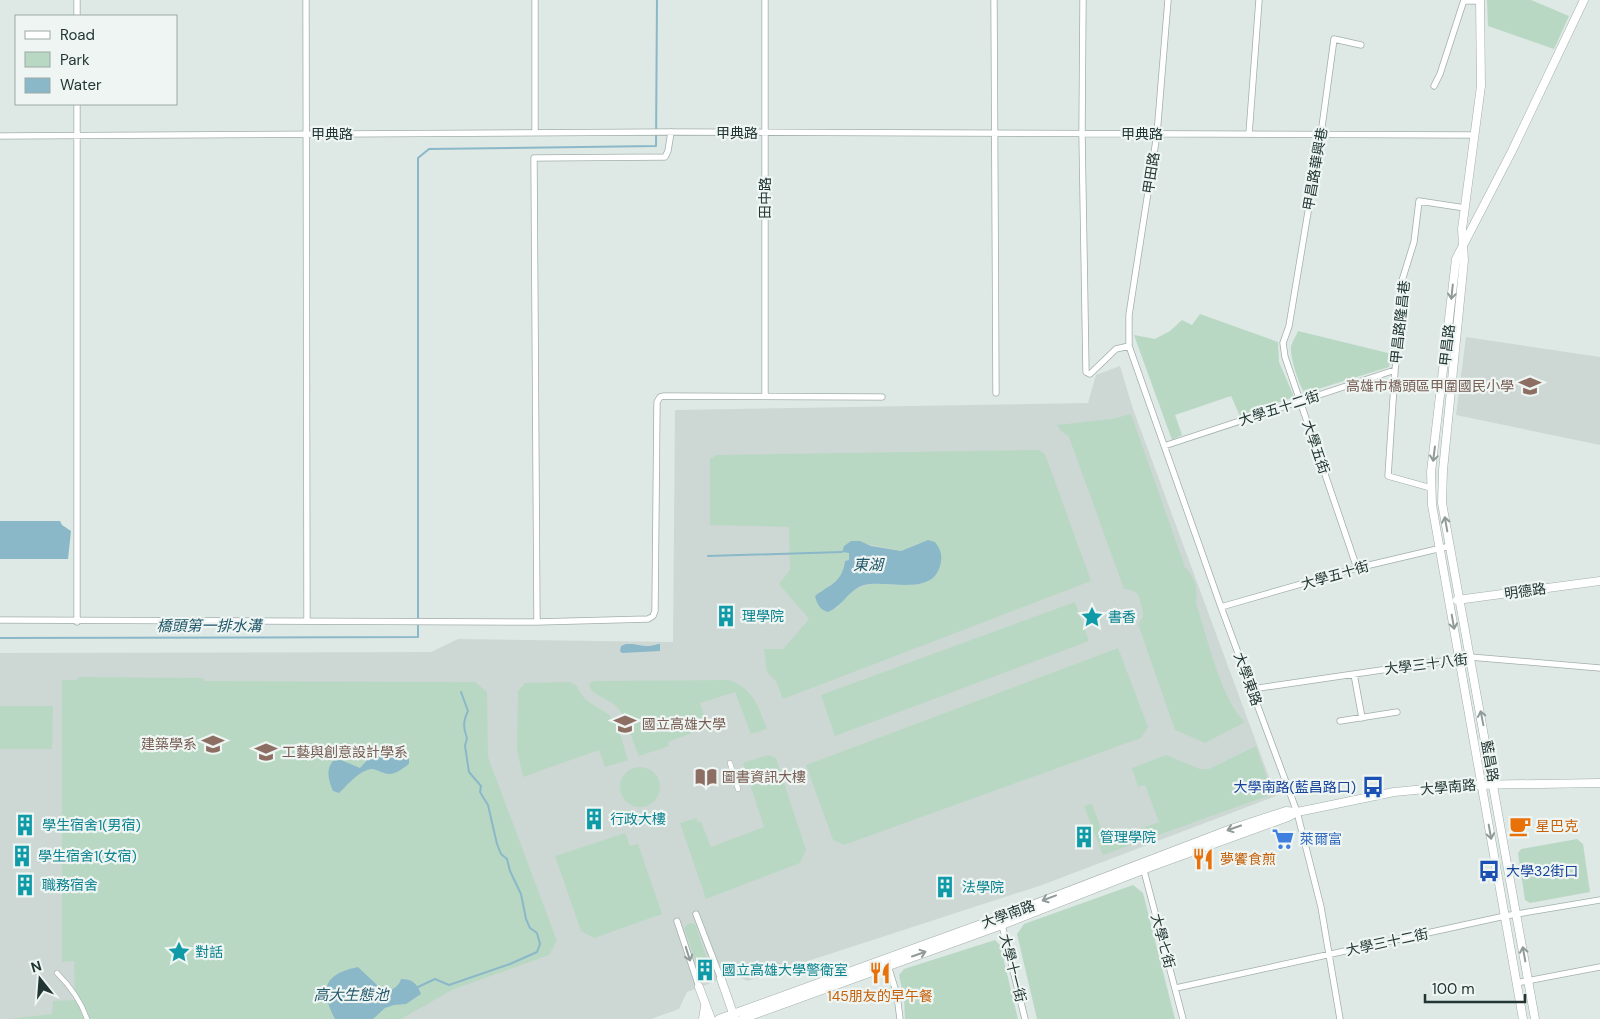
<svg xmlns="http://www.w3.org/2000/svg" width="1600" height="1019" font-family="'DM Sans','Noto Sans TC',sans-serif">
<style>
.built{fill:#cdd8d4}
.green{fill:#b9d8c4;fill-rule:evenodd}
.water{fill:#8bb8c9}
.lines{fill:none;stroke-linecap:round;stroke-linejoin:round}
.stream{stroke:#8bb8c9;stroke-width:2}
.pedestrian-casing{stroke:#a2afac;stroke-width:5.5}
.minor-casing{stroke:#a2afac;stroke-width:7}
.tertiary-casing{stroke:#a2afac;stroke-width:9}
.pedestrian{stroke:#fff;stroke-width:4.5}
.minor{stroke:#fff;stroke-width:5.5}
.tertiary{stroke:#fff;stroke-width:8}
.oneway{stroke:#909a99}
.labels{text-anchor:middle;stroke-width:4.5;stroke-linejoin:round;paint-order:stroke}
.street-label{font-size:14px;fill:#213633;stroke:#eef5f2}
.education-label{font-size:14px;fill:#785e54;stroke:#eef5f2;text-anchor:start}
.culture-label{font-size:14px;fill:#0d838f;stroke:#eef5f2;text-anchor:start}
.transit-label{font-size:14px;fill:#164399;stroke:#eef5f2;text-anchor:end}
.food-label{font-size:14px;fill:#c56008;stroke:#eef5f2;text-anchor:start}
.shop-label{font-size:14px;fill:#366cbe;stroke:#eef5f2;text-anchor:start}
.water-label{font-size:15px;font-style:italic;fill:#22576b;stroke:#eef5f2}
</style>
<rect width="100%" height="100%" fill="#dee8e5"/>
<path class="built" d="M1466,337L1600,357V445L1456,415Z
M1120,366L1133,409L1276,796L1042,885L747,981L736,975L721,979L687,992L679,1009L651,1019H0V653L431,652L458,639L673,642L675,410L1088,403L1096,375Z"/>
<path class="green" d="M1487,0H1531L1569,16L1554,49L1488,26Z
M1200,314L1278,342L1279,362L1294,397L1240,416L1231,396L1175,415L1182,435L1172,440L1134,335L1155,339L1170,331L1182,320L1192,325Z
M1298,331L1392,354L1389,367L1305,393C1299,386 1290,357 1291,347C1292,342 1296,336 1298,331Z
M1131,414L1185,567C1195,578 1198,588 1196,603C1206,634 1222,702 1245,722L1205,743L1175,730L1138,624L1143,617L1142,608L1138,594L1131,590L1124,589L1069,437L1061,431L1057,425L1112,419Z
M1039,450L1045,454L1091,581L783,699L776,681L767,672L764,649H783L809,619L779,584L790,570L789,527L710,525V459L716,455ZM919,543L938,573C907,597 878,573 852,591C846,595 841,602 837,609L815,596L841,577L845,561L849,560V553L867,544L901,551Z
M1075,602L1089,641L835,736L821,695Z
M1118,648L1148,727L1141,738L844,845L833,840L806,765Z
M78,677L203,678L204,681L475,682L487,692L488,757L557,941L549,955L452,990L401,1019H8L52,1014L53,1001L75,1000L74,961L62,962V680H78Z
M729,680C754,689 758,706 767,729L751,734L735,692L700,703L708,727L668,742L669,746L639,756C633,743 625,713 615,705C606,698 595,697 589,686L591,682L596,681Z
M569,682L577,686C583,703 597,705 609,715C620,725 623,746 628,760L605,767L599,750L523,777L517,750L518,691L525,683Z
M0,706H53L52,749H0Z
M1256,746L1270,787L1267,796L1103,855L1084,806L1092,804L1106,841L1159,822L1145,785L1138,787L1132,768L1166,755L1200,769H1209Z
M768,755L776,758L806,850L800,863L706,899L680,823L696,818L698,822H701L711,847L764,827L743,763Z
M620 787a20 20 0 1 1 40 0a20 20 0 1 1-40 0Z
M625,833L630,846L638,844L662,914L594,938L581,931L555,856Z
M1577,839L1583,844L1590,892L1530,903L1525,900L1518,853L1521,849Z
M1133,885L1143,893L1175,1019H1037L1017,934L1024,924Z
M689,923L695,924L707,959L696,963L684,928Z
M995,940L1000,945L1018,1019H905L904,999L899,975L904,969Z"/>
<path class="water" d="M0,521H60L62,525L71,531L68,559H0Z
M928,540L935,542C941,550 943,556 940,566C932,597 885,579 864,585C848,590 843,606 828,612C820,610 817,604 815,596C830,584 842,583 845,561L849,560V553L842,552L844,546L851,541H860L871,546L901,551Z
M626,644C640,643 644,649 658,644H660V651L622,653L620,651L621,646Z
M380,755C390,757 400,754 409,758V764C402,769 393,777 384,773C380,772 376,769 372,769C359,770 348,785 339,793L333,791C329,782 325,770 333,761L341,760L360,768L370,757Z
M358,967L376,984L381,992C389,991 398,989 401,979C412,979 417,983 421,994L406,1004L394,1005L385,1008L373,1019H335C319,989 324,974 358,967Z"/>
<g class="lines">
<path class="stream" d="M708,556L842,552
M0,638L418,637V158L429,149L656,146L657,0
M418,987L435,979L449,985L510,964L537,952L540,944L537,933L530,928L526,919L521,894L510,871L507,859L501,854L497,844L488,805L480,792L481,786L469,772L465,746L467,738C463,728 463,721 468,711L461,692"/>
<g class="pedestrian-casing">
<path id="pedestrian" d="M730,763L738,789
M57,973C71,987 81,1001 87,1019"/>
</g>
<g class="minor-casing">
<path id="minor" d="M77,0V16
M306,0L307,621
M535,0V133
M765,0V396
M994,0L996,393
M1083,0L1082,134L1086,372L1090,374L1116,349L1129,346
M1168,0L1157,134L1129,315V346L1221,607L1297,812L1321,907L1340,1019
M1464,1H1480
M1434,86L1440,74L1464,0
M77,104V622
M1249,134L1259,0
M0,136L667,132L1474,135
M1164,446L1395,370
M1431,488L1388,476L1395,370L1402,317L1400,287L1414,242L1419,201L1465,208
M1357,568L1285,357L1283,343L1289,326L1321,134L1334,39L1361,45
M1221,607L1357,568L1450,546
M0,620L537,622L648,619L653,616L655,611L657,402L660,397L664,396L882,397
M537,622L534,158L665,157L668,151L671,132
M1354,674L1362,718
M1252,689L1470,657L1600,668
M1340,721L1397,712
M1143,867L1183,1019
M696,914L721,979
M677,921L699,987
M1001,921L1025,1019
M887,962L897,995L900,1019
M1516,983L1600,967
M1176,988L1505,916L1600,900"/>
</g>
<g class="tertiary-casing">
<path id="tertiary" d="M1480,0L1481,86L1462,229L1464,260L1443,470L1442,503L1535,1019
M1457,600L1600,581
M721,979L735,1019
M699,987L711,1019
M703,1019L705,1006
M719,1019L1006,915L1231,829L1286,811L1297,812L1312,809L1394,792L1468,785L1600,783
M742,1019L1002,925L1153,866L1288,817L1297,812
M1523,1019L1432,505L1431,472L1456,259L1512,151L1584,0"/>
</g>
<use href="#pedestrian" class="pedestrian"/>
<use href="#minor" class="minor"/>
<use href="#tertiary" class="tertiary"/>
</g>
<defs><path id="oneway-shaft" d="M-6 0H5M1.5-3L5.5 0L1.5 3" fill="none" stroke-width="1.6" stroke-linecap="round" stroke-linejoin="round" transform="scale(1.25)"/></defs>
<g class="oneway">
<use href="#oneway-shaft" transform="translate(1452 292) rotate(96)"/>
<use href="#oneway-shaft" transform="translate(1434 454) rotate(97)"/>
<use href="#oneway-shaft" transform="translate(1446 524) rotate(-100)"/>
<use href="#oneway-shaft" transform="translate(1453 622) rotate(80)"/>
<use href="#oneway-shaft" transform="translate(1482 718) rotate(-101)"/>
<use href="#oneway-shaft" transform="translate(1234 828) rotate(161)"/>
<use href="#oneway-shaft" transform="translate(1490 832) rotate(80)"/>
<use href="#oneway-shaft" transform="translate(1049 898) rotate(159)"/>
<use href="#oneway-shaft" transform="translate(688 954) rotate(72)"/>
<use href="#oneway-shaft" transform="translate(919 954) rotate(-19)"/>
<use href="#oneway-shaft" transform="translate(1524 954) rotate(-100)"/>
</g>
<defs>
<g id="school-bare" transform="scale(1.725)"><path d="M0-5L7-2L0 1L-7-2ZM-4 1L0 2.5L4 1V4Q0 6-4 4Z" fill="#8d6e63" stroke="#eef5f2" stroke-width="2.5" paint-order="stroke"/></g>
<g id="building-bare" transform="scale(1.725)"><path d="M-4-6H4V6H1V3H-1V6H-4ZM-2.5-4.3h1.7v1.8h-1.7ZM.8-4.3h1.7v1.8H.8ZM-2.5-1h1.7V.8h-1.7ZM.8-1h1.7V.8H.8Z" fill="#0f9aa8" stroke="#eef5f2" stroke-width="2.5" paint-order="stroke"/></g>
<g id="sight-bare" transform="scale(1.725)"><path d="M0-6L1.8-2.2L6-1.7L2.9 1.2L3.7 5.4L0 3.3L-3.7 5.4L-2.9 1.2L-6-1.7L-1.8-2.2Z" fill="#0f9aa8" stroke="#eef5f2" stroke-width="2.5" paint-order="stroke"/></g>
<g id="university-bare" transform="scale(1.725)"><path d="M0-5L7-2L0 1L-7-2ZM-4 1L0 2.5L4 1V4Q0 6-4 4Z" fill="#8d6e63" stroke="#eef5f2" stroke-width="2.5" paint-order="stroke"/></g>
<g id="library-bare" transform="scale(1.725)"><path d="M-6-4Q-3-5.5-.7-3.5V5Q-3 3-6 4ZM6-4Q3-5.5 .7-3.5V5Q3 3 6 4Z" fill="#8d6e63" stroke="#eef5f2" stroke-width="2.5" paint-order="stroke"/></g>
<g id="bus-bare" transform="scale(1.725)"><path d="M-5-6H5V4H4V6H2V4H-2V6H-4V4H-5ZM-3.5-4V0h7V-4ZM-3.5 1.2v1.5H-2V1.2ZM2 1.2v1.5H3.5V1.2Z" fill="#1a4fb4" stroke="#eef5f2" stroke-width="2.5" paint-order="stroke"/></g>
<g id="cafe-bare" transform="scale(1.725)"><path d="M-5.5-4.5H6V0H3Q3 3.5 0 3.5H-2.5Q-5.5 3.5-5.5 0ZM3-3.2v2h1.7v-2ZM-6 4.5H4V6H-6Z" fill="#e8710a" stroke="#eef5f2" stroke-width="2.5" paint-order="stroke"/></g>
<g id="supermarket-bare" transform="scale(1.725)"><path d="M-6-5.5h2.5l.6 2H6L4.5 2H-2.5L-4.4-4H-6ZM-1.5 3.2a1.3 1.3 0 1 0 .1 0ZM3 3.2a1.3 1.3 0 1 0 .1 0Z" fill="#3f7fe0" stroke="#eef5f2" stroke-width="2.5" paint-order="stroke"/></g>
<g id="restaurant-bare" transform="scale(1.725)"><path d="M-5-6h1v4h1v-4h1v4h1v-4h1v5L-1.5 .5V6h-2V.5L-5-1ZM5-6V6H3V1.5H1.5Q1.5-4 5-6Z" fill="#e8710a" stroke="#eef5f2" stroke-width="2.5" paint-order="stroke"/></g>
</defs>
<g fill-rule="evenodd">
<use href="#school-bare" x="1530" y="386"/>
<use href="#building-bare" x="726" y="616"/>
<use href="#sight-bare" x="1092" y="617"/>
<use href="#university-bare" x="625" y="724"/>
<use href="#university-bare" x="213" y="744"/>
<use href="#university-bare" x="266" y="752"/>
<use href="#library-bare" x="706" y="777"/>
<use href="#bus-bare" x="1373" y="787"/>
<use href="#building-bare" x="594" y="819"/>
<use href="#building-bare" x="25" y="825"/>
<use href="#cafe-bare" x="1520" y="826"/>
<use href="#building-bare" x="1084" y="837"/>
<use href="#supermarket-bare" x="1283" y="839"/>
<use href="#building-bare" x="22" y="856"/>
<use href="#restaurant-bare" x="1203" y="859"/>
<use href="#bus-bare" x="1489" y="871"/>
<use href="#building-bare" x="25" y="885"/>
<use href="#building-bare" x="945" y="887"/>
<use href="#sight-bare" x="179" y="952"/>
<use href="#building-bare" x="705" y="970"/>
<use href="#restaurant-bare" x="880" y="973"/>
</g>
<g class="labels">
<g class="street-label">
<text x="737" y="138">甲典路</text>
<text x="332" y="139">甲典路</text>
<text x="1142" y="139">甲典路</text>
<text transform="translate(1315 169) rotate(-80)" y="5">甲昌路華興巷</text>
<text transform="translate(1151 173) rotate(-81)" y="5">甲田路</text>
<text transform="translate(765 198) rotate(-90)" y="5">田中路</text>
<text transform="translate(1400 322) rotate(-84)" y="5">甲昌路隆昌巷</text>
<text transform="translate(1447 345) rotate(-83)" y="5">甲昌路</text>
<text transform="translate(1279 408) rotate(-18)" y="5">大學五十二街</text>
<text transform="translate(1316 447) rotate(71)" y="5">大學五街</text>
<text transform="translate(1335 575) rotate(-16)" y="5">大學五十街</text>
<text transform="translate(1525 591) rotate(-8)" y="5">明德路</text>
<text transform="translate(1426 664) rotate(-7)" y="5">大學三十八街</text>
<text transform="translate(1248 679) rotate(70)" y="5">大學東路</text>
<text transform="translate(1490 761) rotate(80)" y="5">藍昌路</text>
<text transform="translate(1448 787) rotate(-5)" y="5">大學南路</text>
<text transform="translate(1008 914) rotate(-20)" y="5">大學南路</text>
<text transform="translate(1163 941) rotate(75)" y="5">大學七街</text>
<text transform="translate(1387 942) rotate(-12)" y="5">大學三十二街</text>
<text transform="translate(1013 968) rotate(76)" y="5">大學十一街</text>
</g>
<g class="education-label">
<text x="1514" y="391" text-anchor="end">高雄市橋頭區甲圍國民小學</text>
<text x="642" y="729">國立高雄大學</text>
<text x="197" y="749" text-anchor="end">建築學系</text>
<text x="282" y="757">工藝與創意設計學系</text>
<text x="722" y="782">圖書資訊大樓</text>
</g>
<g class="culture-label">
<text x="742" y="621">理學院</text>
<text x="1108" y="622">書香</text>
<text x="610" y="824">行政大樓</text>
<text x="42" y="830">學生宿舍1(男宿)</text>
<text x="1100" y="842">管理學院</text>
<text x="38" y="861">學生宿舍1(女宿)</text>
<text x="42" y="890">職務宿舍</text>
<text x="962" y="892">法學院</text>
<text x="195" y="957">對話</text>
<text x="722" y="975">國立高雄大學警衛室</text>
</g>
<g class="transit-label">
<text x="1356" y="792">大學南路(藍昌路口)</text>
<text x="1506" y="876" text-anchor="start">大學32街口</text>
</g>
<g class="food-label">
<text x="1536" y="831">星巴克</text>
<text x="1220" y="864">夢饗食煎</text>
<text x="880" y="1001" text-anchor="middle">145朋友的早午餐</text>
</g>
<g class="shop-label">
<text x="1300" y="844">萊爾富</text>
</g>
<g class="water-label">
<text x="868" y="570">東湖</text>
<text x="209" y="631">橋頭第一排水溝</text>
<text x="351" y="1000">高大生態池</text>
</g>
</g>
<rect x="15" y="15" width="162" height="90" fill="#eef5f2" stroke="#9ca9a6"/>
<rect x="25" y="31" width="25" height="8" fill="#ffffff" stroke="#9ca9a6"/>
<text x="60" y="40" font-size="15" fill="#213633">Road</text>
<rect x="25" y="52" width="25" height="15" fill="#b9d8c4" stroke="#9ca9a6"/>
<text x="60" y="65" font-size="15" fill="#213633">Park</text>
<rect x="25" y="78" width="25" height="15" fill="#8bb8c9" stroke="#9ca9a6"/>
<text x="60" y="90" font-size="15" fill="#213633">Water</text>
<g transform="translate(40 979) rotate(343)" stroke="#eef5f2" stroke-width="4" paint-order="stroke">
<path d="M0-4L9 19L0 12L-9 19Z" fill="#213633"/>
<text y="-8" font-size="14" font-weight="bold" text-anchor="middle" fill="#213633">N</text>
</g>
<path d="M1425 994v8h100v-8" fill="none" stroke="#213633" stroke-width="2.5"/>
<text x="1432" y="994" font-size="15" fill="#213633" stroke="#eef5f2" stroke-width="4" paint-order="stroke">100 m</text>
</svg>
